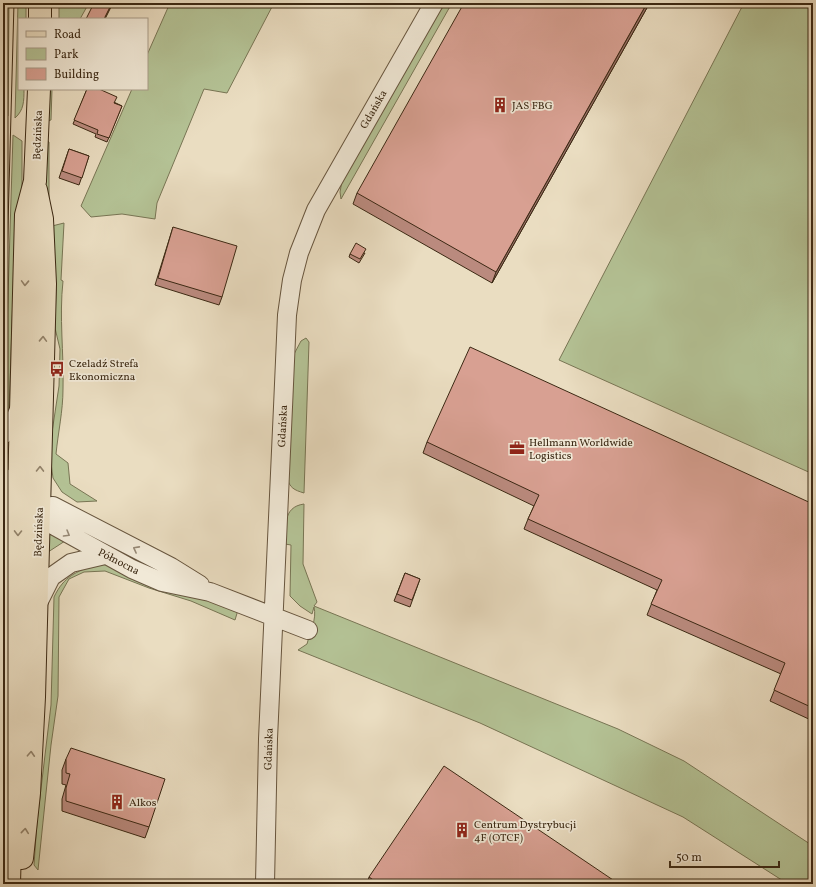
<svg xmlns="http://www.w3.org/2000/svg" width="816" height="887" font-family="Vollkorn,serif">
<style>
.green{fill:#b4c295;stroke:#787554}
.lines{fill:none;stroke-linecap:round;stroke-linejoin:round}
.minor-casing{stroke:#67553e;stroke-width:20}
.major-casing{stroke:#3b2813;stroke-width:24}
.minor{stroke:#f1e9d7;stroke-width:18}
.major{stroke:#eaddc1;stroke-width:22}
.tram{stroke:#3b2813;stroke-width:1}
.wall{fill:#ba8a7e;stroke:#3b2813}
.shaded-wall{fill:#977066;stroke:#3b2813}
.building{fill:#d8a092;stroke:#3b2813}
.oneway{stroke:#92826a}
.oneway2{stroke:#968875}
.labels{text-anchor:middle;stroke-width:3.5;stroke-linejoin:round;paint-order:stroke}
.poi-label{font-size:11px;fill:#3b2813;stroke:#f1e9d7;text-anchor:start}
.street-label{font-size:11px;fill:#3b2813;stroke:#f1e9d7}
</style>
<rect width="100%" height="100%" fill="#eaddc1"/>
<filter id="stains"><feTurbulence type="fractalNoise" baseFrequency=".005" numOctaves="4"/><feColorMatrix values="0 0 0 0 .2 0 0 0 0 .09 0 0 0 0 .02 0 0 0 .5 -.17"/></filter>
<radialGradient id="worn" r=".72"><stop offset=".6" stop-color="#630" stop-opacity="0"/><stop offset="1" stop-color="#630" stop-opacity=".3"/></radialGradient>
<path class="green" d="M3,3H9L8,116L3,114Z
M18,3H26V19H19V89H24C24,101 24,110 15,118Z
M59,3H89L80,19H59Z
M170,3H274L227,93L204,89L157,203L155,219L122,214L91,217L81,206L132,89H147V55Z
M443,3H452L341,199L340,192L342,181Z
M744,3H813V474L559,360Z
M48,89H52L51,120L47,121Z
M13,135L22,141V194L15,282L13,295L9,409L4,425Z
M47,141L49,142V207H45Z
M64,223L61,280L63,281C59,317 64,353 63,389C63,411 58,433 56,454L68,463L70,484L97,501L77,502L62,492L53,478L51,463V439L59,386L60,349L55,328L56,289L52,226Z
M306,338L309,342L304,493C294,490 290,488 287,478L293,356L301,341Z
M12,442V472L5,470V448Z
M304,504L303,564L317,602L314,606L618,729L684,761L813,846V884H788L683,817L480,723L298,650L307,644C310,632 317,619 314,607L312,614L300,606L290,596L291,545L285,544C286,528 282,507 304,504Z
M3,514L9,526L11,553H3Z
M48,533L65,541L45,554Z
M97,564L111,565L177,591L238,610L235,620L191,601L149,588L105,571L84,572L69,579L59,597L58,696L51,745L38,870L34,865L37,822L51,705L54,597C64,576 76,572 97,564Z
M3,575L6,576V609L3,626Z"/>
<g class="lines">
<g class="minor-casing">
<path id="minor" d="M3,435L14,421L21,405
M3,477L18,494L39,508L49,523L132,569L162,582L210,592L308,630
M39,508L53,506L171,567L200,585
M38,603L51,577L71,563L105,555
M265,884L268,739L283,407L287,315L292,280L299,253L316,210L434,3"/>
</g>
<g class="major-casing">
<path id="major" d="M40,19V3
M22,858L29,793L34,697L45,284L42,219L36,190
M9,884L26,215L35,181L39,89"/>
</g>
<use href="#minor" class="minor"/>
<use href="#major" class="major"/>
<path class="tram" d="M3,411L14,3"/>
</g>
<path class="wall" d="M647,3H649L648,6L492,283L353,204L357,193Z
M87,89L122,106L107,142L95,137L96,134L73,124Z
M69,149L89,156L79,185L59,178Z
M173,227L222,297L219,305L155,285Z
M365,253L359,263L349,257L350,254Z
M427,442L813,504V721L770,701L781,674L647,615L657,590L524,529L528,519L534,506L423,453Z
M405,573L420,579L410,607L394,601Z
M66,759L149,827L145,838L62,811V799L66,785L62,784V770Z
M369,877L619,884H367Z"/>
<path class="shaded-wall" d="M112,3H113L105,19H104Z
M647,3H649L648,6L492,283L496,272Z"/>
<path class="building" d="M94,3H112L104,19H86Z
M464,3H647L496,272L357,193Z
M87,89H99L117,97L114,103L122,106L109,138L97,134L98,130L74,120Z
M69,149L89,156L82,178L62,171Z
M173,227L237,246L222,297L158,278Z
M356,243L366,249L360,259L350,254Z
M470,347L813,504V708L774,690L785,663L651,604L662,580L528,519L539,495L427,442Z
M405,573L420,579L412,600L397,594Z
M71,748L165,779L149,827L66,801V788L70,774L66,773V759Z
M444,766L619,884H379L369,877Z"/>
<defs><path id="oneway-chevron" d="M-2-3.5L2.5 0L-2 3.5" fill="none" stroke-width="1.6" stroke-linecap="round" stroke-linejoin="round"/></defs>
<g class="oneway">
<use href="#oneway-chevron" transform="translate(25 283) rotate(92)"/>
<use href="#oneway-chevron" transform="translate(43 339) rotate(-88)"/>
<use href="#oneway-chevron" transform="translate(40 469) rotate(-89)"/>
<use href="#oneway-chevron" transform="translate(18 533) rotate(91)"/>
<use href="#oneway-chevron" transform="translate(31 754) rotate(-87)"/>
<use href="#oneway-chevron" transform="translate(25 831) rotate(-84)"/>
</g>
<g class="oneway2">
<use href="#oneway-chevron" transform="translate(67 534) rotate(30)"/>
<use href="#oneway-chevron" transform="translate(136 549) rotate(-152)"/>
</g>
<defs>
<g id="building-bare" transform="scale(1.2)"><path d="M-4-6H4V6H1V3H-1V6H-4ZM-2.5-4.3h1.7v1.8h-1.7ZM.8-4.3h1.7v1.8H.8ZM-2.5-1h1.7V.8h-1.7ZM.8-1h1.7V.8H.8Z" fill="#8f2418" stroke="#f1e9d7" stroke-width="2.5" paint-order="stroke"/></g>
<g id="bus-bare" transform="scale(1.2)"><path d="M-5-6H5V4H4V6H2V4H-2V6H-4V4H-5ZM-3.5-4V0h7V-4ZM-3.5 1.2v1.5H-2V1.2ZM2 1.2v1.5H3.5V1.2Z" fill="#8f2418" stroke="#f1e9d7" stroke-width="2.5" paint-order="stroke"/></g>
<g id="office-bare" transform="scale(1.2)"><path d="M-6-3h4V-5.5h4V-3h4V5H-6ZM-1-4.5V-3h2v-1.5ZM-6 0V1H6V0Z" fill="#8f2418" stroke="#f1e9d7" stroke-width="2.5" paint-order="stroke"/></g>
</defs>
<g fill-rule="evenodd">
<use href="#building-bare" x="500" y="105"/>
<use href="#bus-bare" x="57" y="369"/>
<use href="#office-bare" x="517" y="448"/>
<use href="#building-bare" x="117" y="802"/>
<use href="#building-bare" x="462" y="830"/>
</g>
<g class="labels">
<g class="poi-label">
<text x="512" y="109">JAS FBG</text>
<text x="69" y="367">Czeladź Strefa<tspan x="69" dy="13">Ekonomiczna</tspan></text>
<text x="529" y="446">Hellmann Worldwide<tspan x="529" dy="13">Logistics</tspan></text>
<text x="129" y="806">Alkos</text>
<text x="474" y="828">Centrum Dystrybucji<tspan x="474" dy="13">4F (OTCF)</tspan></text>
</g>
<g class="street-label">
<text transform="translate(373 109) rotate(-60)" y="4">Gdańska</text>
<text transform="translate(37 135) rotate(-88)" y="4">Będzińska</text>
<text transform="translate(282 426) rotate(-87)" y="4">Gdańska</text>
<text transform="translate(38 532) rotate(-88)" y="4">Będzińska</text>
<text transform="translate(119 561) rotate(27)" y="4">Północna</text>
<text transform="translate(268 749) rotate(-88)" y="4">Gdańska</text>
</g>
</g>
<rect width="816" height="887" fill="none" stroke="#eaddc1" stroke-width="16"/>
<rect x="4" y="4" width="808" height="879" fill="none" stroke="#3b2813" stroke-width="2"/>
<rect x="8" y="8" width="800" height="871" fill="none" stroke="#3b2813"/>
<rect x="18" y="18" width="130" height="72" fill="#f1e9d7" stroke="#a89c89"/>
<rect x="26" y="31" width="20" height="6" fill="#eaddc1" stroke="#a89c89"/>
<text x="54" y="38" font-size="12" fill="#3b2813">Road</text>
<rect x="26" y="48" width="20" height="12" fill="#b4c295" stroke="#a89c89"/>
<text x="54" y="58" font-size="12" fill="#3b2813">Park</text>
<rect x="26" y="68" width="20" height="12" fill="#d8a092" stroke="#a89c89"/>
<text x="54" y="78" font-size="12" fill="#3b2813">Building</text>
<path d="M670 861v6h109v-6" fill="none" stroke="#3b2813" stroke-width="2"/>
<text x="676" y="861" font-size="12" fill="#3b2813" stroke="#f1e9d7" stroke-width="3" paint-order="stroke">50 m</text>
<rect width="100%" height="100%" filter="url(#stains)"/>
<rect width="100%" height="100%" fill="url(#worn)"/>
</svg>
